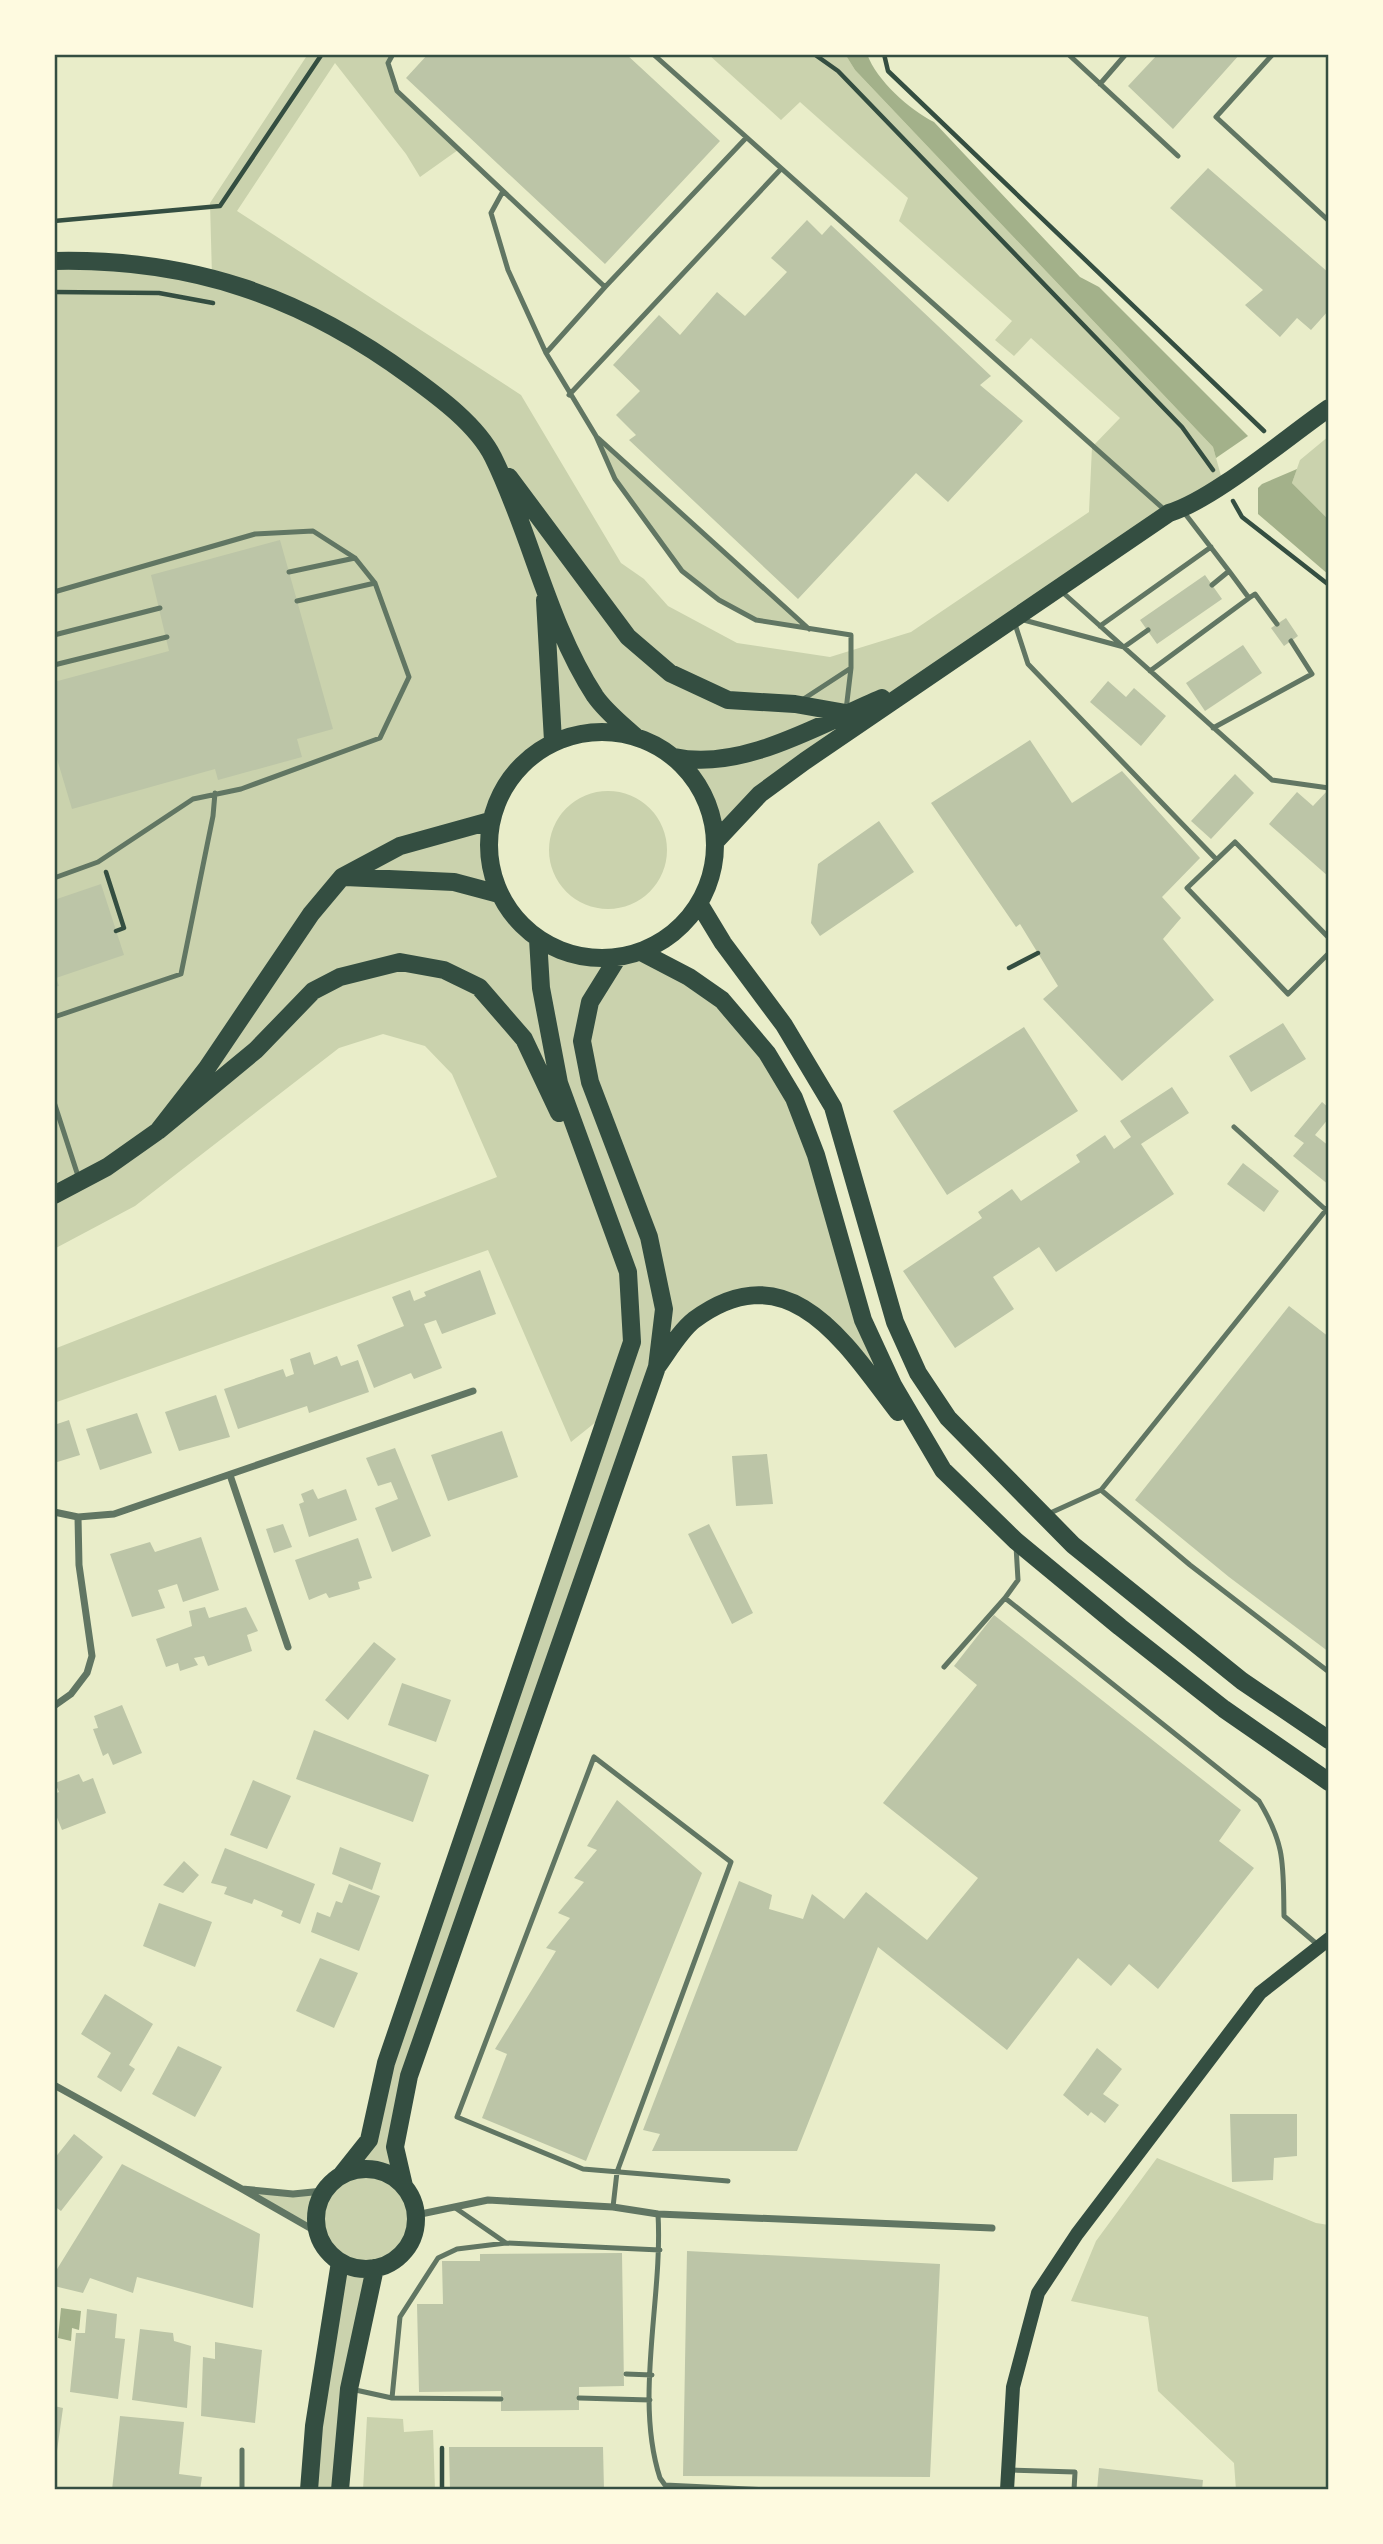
<svg xmlns="http://www.w3.org/2000/svg" width="1383" height="2544" font-family="'Exo 2',sans-serif">
<style>
.green{fill:#cad2ad}
.water{fill:#a3b18a}
.building{fill:#bcc5a7}
.lines{fill:none;stroke-linecap:round;stroke-linejoin:round}
.path{stroke:#344e41;stroke-width:4.5}
.service{stroke:#617663;stroke-width:5}
.minor{stroke:#617663;stroke-width:7}
.secondary{stroke:#344e41;stroke-width:14}
.primary{stroke:#344e41;stroke-width:18}
.neatline{fill:none;stroke:#344e41;stroke-width:2.5}
</style>
<rect width="100%" height="100%" fill="#e9edc9"/>
<path class="green" d="M308,54H393L388,63L398,91L458,150L420,177L406,154L335,63L237,211L521,395L621,563L644,579L668,606L737,643L830,657L911,632L1089,512L1092,447L1120,418L1031,338L1014,356L995,340L1012,321L899,221L908,198L800,102L781,120L708,54H845L855,70L1213,447L1223,483L715,830L710,807L690,773L674,757L650,742L617,732L578,733L553,741L533,753L512,774L490,821L488,856L499,894L512,915L538,939L576,956L618,957L643,953L722,1000L794,1098L893,1385L836,1332L779,1299L723,1303L657,1367L409,2076C404,2098 397,2122 395,2145C393,2192 455,2238 375,2268L340,2490H309L340,2262L330,2254L317,2232L242,2189C261,2191 308,2200 324,2189C342,2178 355,2157 369,2140L607,1413L571,1442L488,1250L54,1403V1349L497,1177L452,1074L425,1046L383,1034L339,1048L135,1206L54,1249V268L110,259L212,276L210,203Z
M596,436L810,629C793,626 773,625 757,620C684,595 626,503 596,436Z
M1329,436V520L1292,483L1300,460Z
M549 850a59 59 0 1 1 118 0a59 59 0 1 1-118 0Z
M1157,2158L1316,2223L1329,2225V2490H1236L1234,2463L1158,2391L1148,2317L1071,2301L1096,2241Z
M367,2417L403,2419L404,2432L433,2430L435,2490H363Z"/>
<path class="water" d="M845,54H867C877,81 909,109 934,122L1080,277L1099,287L1248,436L1216,458L1213,447L855,70Z
M1297,469L1292,483L1329,520V575L1258,514V488L1262,484Z
M61,2308L81,2311L79,2330L72,2328L71,2341L58,2338Z"/>
<path class="building" d="M428,54H626L720,141L605,264L406,78Z
M1158,54H1240L1173,129L1128,86Z
M1208,168L1329,273V310L1311,330L1297,318L1280,337L1245,305L1263,290L1170,208Z
M807,220L822,235L831,225L991,376L980,385L1023,421L948,502L916,473L798,599L629,440L636,435L616,415L640,391L613,365L659,315L680,335L717,292L745,316L787,272L771,258Z
M280,540L333,729L297,739L302,757L218,780L215,769L72,809L54,749V682L169,651L151,575Z
M1205,575L1222,599L1157,644L1140,620Z
M1286,618L1298,636L1284,646L1271,628Z
M1243,645L1262,673L1205,711L1186,683Z
M1108,681L1126,697L1134,688L1166,716L1141,746L1090,702Z
M1030,740L1072,803L1122,771L1200,858L1162,897L1181,918L1163,939L1214,1000L1122,1081L1043,999L1058,986L1020,924L1016,927L931,803Z
M1235,774L1254,793L1211,839L1191,821Z
M1327,791L1329,793V877L1269,824L1297,792L1313,806Z
M879,821L914,872L820,936L811,923L818,864Z
M101,884L124,955L56,978L59,986L54,987V900Z
M1283,1023L1306,1059L1251,1092L1229,1056Z
M1024,1027L1078,1111L947,1195L893,1111Z
M1172,1087L1189,1113L1141,1144L1174,1194L1056,1272L1039,1247L993,1277L1014,1309L955,1348L903,1271L982,1218L978,1212L1012,1189L1021,1201L1080,1162L1076,1155L1105,1135L1114,1149L1131,1137L1120,1121Z
M1322,1102L1329,1108V1118L1315,1135L1329,1146V1185L1293,1156L1304,1143L1294,1136Z
M1243,1163L1279,1191L1264,1212L1227,1184Z
M480,1270L496,1314L442,1334L436,1320L424,1324L442,1368L414,1379L411,1373L374,1388L357,1345L404,1326L392,1297L410,1290L414,1301L426,1296L424,1292Z
M1289,1306L1329,1337V1652L1229,1577L1135,1500Z
M310,1352L314,1365L337,1356L341,1366L358,1360L369,1392L309,1413L307,1406L238,1429L224,1389L283,1369L286,1377L294,1374L290,1359Z
M216,1395L230,1437L179,1451L165,1412Z
M137,1413L152,1453L100,1470L86,1429Z
M69,1420L80,1455L54,1463V1425Z
M502,1431L518,1477L448,1501L431,1455Z
M395,1448L431,1536L392,1552L375,1508L398,1499L391,1482L378,1486L366,1458Z
M767,1454L773,1504L736,1506L732,1456Z
M313,1489L318,1499L346,1489L357,1520L309,1537L299,1504L304,1502L301,1494Z
M283,1524L292,1547L274,1553L266,1529Z
M709,1524L753,1613L732,1624L688,1534Z
M201,1537L219,1590L183,1602L177,1584L158,1590L165,1608L132,1617L110,1554L150,1542L155,1552Z
M358,1538L372,1578L358,1582L360,1589L329,1598L326,1593L309,1600L295,1560Z
M205,1607L209,1618L246,1607L258,1631L247,1635L252,1651L208,1666L204,1656L194,1658L198,1665L180,1671L178,1663L166,1667L156,1639L192,1626L189,1611Z
M994,1615L1241,1810L1219,1841L1254,1868L1158,1989L1129,1964L1111,1986L1078,1958L1007,2050L878,1947L797,2151H652L660,2134L643,2130L739,1881L772,1895L769,1909L803,1919L812,1894L844,1919L866,1892L927,1940L978,1878L883,1803L977,1685L954,1666Z
M374,1642L396,1659L348,1720L325,1700Z
M402,1683L451,1700L436,1742L388,1725Z
M122,1705L142,1753L113,1765L108,1753L103,1756L93,1729L98,1728L94,1716Z
M314,1730L429,1775L413,1822L296,1779Z
M79,1774L83,1782L93,1778L106,1813L62,1830L54,1810V1794L59,1792L55,1783Z
M253,1780L291,1796L267,1849L230,1835Z
M617,1800L702,1873L586,2161L482,2118L507,2054L495,2049L556,1951L546,1948L570,1918L558,1913L584,1882L574,1878L597,1850L587,1846Z
M340,1847L381,1863L372,1890L332,1874Z
M225,1848L315,1884L300,1924L281,1916L283,1911L254,1899L252,1904L224,1894L227,1887L211,1883Z
M184,1861L199,1875L183,1893L163,1885Z
M349,1884L380,1896L359,1951L311,1932L317,1912L330,1917L336,1901L342,1903Z
M159,1903L212,1922L195,1967L143,1946Z
M320,1958L358,1973L334,2028L296,2011Z
M105,1994L153,2024L129,2065L135,2069L121,2092L97,2077L111,2053L81,2034Z
M178,2046L222,2067L195,2117L152,2094Z
M1097,2048L1122,2069L1103,2094L1119,2105L1105,2123L1091,2112L1088,2116L1063,2095Z
M1230,2114H1297V2156L1274,2158L1273,2180L1232,2182Z
M74,2134L103,2157L61,2211L54,2206V2159Z
M122,2164L260,2234L253,2308L137,2277L133,2293L90,2278L83,2293L54,2286V2274Z
M687,2251L940,2264L930,2477L683,2476Z
M622,2253L624,2386L579,2387V2410L501,2411V2391L419,2392L417,2304H443L442,2261H480V2254Z
M87,2309L117,2314L115,2338L125,2339L118,2399L70,2392L76,2333H85Z
M140,2329L173,2333L174,2341L191,2346L187,2408L132,2400Z
M215,2342L262,2350L255,2423L201,2416L203,2357L215,2359Z
M54,2406L63,2408L57,2451H54Z
M120,2416L184,2422L179,2474L202,2477L200,2490H112Z
M449,2447H603L604,2490H450Z
M1099,2468L1203,2480L1202,2490H1097Z"/>
<g class="lines">
<path class="path" d="M814,54L838,71L1182,427L1213,470
M884,54L888,71L1264,431
M54,221L220,206L322,54
M54,292L159,293L213,303
M1233,501L1242,517L1329,585
M106,872L124,928L116,931
M1009,968L1038,953
M442,2490V2448"/>
<path class="service" d="M393,54L388,63L397,91L605,287L746,138
M653,54L1166,511
M1068,54L1178,156
M1273,54L1216,117L1329,221
M1100,84L1126,54
M502,193L491,213L508,270L546,353L596,436L615,479L682,571L719,600L756,620L851,635V668L802,700
M546,353L605,287
M569,395L780,170
M598,438L809,629
M1183,511L1229,571L1212,585
M289,572L355,558
M1060,590L1272,780L1329,788
M54,592L255,534L313,531L355,558L375,583L409,677L380,738L241,789L193,799L98,862L54,878
M1249,598L1255,594L1277,624
M297,601L375,583
M1020,619L1124,647L1148,630
M1014,621L1028,664L1216,859
M1100,626L1211,547
M54,635L160,608
M54,665L167,637
M1150,671L1249,598L1229,571
M846,710L851,668
M1213,728L1312,674L1291,641
M1329,938L1235,842L1187,888L1288,994L1329,953
M54,1017L181,974L213,816L215,793
M54,1102L79,1179
M1234,1127L1326,1210L1329,1206
M1101,1490L1190,1565L1329,1672
M1048,1514L1101,1490L1326,1210L1329,1213
M1016,1546L1018,1580L1005,1598L1259,1801C1286,1846 1283,1865 1284,1916L1318,1945
M944,1667L1005,1598
M454,2207L506,2243
M613,2207L617,2172L731,1862L594,1757L457,2117L583,2169L728,2181
M658,2214C663,2298 634,2398 660,2478L665,2485L768,2490
M626,2374L652,2375
M351,2389L392,2398L501,2399
M392,2398L400,2317L438,2258L457,2249L506,2243L660,2250
M579,2398L650,2400
M1009,2470L1075,2472L1074,2490
M242,2490V2450"/>
<path class="minor" d="M230,1475L288,1647
M54,1512L78,1517L114,1514L473,1391
M54,1706L71,1694L87,1673L92,1656L79,1565L78,1517
M54,2085L242,2189
M416,2215L488,2200L613,2207L658,2214L992,2228
M317,2232L242,2189L293,2194L323,2191"/>
<path class="secondary" d="M1007,2490L1013,2387L1038,2293L1077,2234L1260,1993L1329,1939"/>
<path class="primary" d="M54,261C190,258 301,296 410,376C439,397 477,425 493,457C531,534 548,624 595,696C606,712 623,725 636,737
M509,477L628,637L670,673L728,700L795,704L846,713
M545,600L553,741
M489 845a113 113 0 1 1 226 0a113 113 0 1 1-226 0Z
M674,757C742,772 820,724 882,698
M715,842L760,794L805,761L1169,513C1213,500 1287,437 1329,408
M345,877L454,882L499,894
M700,905L723,943L784,1025L833,1107L895,1322L918,1373L948,1418L1073,1545L1242,1681L1329,1740
M643,953L689,977L722,1000L767,1053L794,1098L816,1155L863,1320L893,1385L943,1470L1016,1541L1120,1627L1224,1709L1329,1782
M158,1131L256,1050L313,991L340,977L400,962L444,970L479,987L524,1039L559,1113
M54,1195L107,1167L158,1131L207,1068L311,914L342,877L400,846L490,821
M657,1367C668,1352 680,1331 694,1320C790,1249 847,1346 898,1412
M316 2219a50 50 0 1 1 100 0a50 50 0 1 1-100 0Z
M342,2174L369,2140L386,2063L632,1342L628,1272L559,1083L541,988L538,939
M404,2186L395,2147L409,2076L657,1367L664,1309L649,1237L590,1082L582,1041L590,1002L618,957
M309,2490L314,2426L340,2262
M340,2490L349,2389L375,2268"/>
</g>
<rect width="1383" height="2544" fill="none" stroke="#fefae0" stroke-width="112"/>
<rect x="56" y="56" width="1271" height="2432" class="neatline"/>
</svg>
